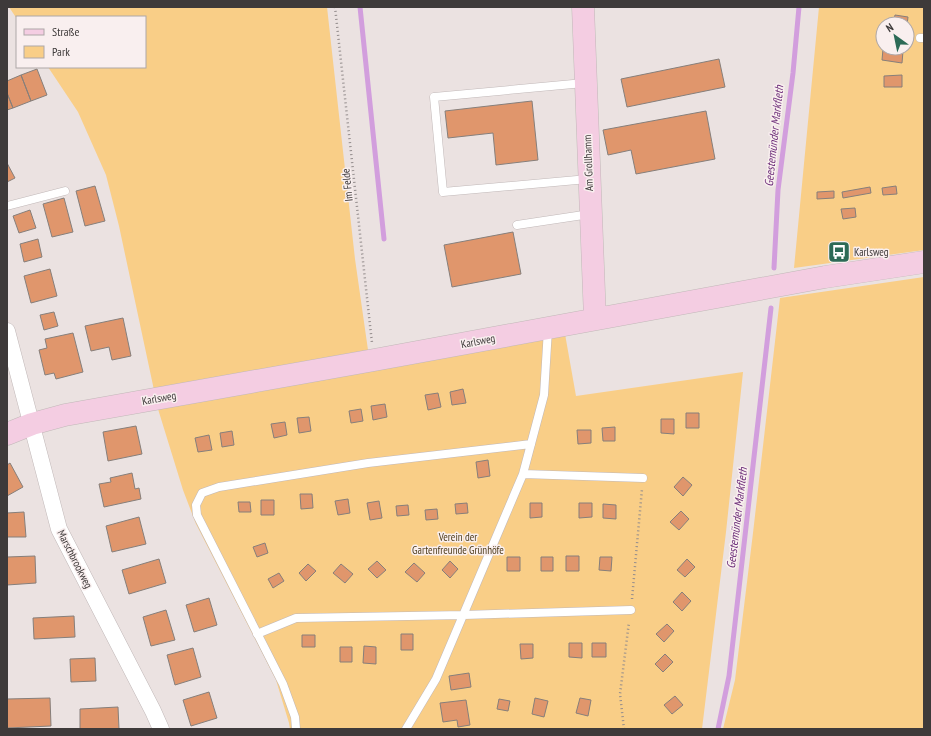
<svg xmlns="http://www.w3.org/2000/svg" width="931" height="736" font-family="'PT Sans Narrow',sans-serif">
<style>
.green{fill:#f9ce87;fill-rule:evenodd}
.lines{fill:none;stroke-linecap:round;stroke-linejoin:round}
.stream{stroke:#d29edd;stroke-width:5}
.building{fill:#e0966c;stroke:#867f7b}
.lane-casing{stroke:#c1b8b8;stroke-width:9}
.street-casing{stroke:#c1b8b8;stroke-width:17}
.secondary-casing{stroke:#c1b8b8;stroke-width:23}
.path{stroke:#948d8d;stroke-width:2.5;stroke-dasharray:1 3;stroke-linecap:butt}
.lane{stroke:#fff;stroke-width:8}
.street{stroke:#fff;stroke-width:16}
.secondary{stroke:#f4cde2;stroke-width:22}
.labels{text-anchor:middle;stroke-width:3;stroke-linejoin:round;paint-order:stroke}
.street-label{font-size:11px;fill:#3e3a3a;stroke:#f9efef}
.poi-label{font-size:11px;fill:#3e3a3a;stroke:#f9efef;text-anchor:start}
.park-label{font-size:11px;fill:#4d3b1a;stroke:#f9efef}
.water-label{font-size:12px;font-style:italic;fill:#6b2c78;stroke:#f9efef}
</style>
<rect width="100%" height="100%" fill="#ebe2e1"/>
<path class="green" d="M9,7H327L355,259L368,350L154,390L119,226L106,175L78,112L48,67H145V17H17V19Z
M819,7H924V250L794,268ZM883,24H907V48H883Z
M924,277V729H723L735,680L753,533L780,298Z
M565,334L576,396L743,372L726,532L702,729H290L289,723L276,680L196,524L183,490L158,409Z"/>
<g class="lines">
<path class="stream" d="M360,7L384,239
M774,268L778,190L793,73L799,7
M718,729L729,676L771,308"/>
</g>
<path class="building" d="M895,15L908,17L907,25V24H893Z
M907,30H912L910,43L907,42Z
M883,49L903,51L902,63L882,60Z
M719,59L725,87L627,107L621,79Z
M37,69L47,95L31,101L21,75Z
M21,75L31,101L13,108L7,93V81Z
M902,75V87H884V76Z
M7,93L13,108L7,110Z
M532,101L538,160L496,165L493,133L448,138L445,111Z
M706,111L715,159L636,174L631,150L608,155L603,130Z
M7,163L15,178L7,182Z
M95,186L105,221L85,226L76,191Z
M896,186L897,194L883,195L882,188Z
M870,187L871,193L843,198L842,192Z
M834,191V198L817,199V192Z
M64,198L73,232L52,237L43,204Z
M855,208L856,217L843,219L841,209Z
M30,210L36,228L19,233L13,216Z
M513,232L521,274L452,287L444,245Z
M38,239L42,257L24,262L20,244Z
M50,269L57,296L31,303L24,276Z
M54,312L58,326L44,330L40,315Z
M123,318L131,356L112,360L109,347L91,351L85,326Z
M73,333L83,372L56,379L54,373L45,375L39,350L47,348L45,339Z
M463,389L466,403L452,405L450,392Z
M438,393L441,407L428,410L425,395Z
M385,404L387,417L373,420L371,406Z
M361,409L363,421L351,423L349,411Z
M686,413H699V428H686Z
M309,417L311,431L299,433L297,418Z
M661,419H674V434L661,433Z
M285,422L287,435L274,438L271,424Z
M136,426L142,454L108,461L103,432Z
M615,427V441H603L602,428Z
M577,430H591V443L578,444Z
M232,431L234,445L222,447L220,433Z
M209,435L212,450L198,452L195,438Z
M488,460L490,476L478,478L476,462Z
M10,463L23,487L7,496V465Z
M132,473L135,489L139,488L141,499L104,507L99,484L111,482L110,478Z
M683,477L692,485L683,496L674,487Z
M300,494H312L313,508L301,509Z
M348,499L350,513L338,515L335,501Z
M261,500H274V515H261Z
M379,501L382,518L370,520L367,503Z
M238,502H250L251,512H239Z
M467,503L468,513L456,514L455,504Z
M530,503H542V517L530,518Z
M579,503H592V517L579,518Z
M603,504L616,505V519L603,518Z
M408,505L409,515L397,516L396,506Z
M437,509L438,519L426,520L425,510Z
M681,511L689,519L679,530L670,522Z
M24,512L26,537H7V513Z
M139,517L146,544L112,552L106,526Z
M265,543L268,553L257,557L253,547Z
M35,556L36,583L7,585V557Z
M566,556H579V571H566Z
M507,557H520V571H507Z
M541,557H553V571H541Z
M600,557H612L611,571L599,570Z
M159,559L166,583L129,594L122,570Z
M687,559L695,567L685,577L677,570Z
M377,561L386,570L377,578L368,569Z
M450,561L458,569L450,578L442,570Z
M414,563L425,573L417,582L405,572Z
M308,564L316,571L306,581L299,573Z
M341,564L353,574L345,583L333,573Z
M279,573L284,581L273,588L268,579Z
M682,592L691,601L682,611L673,602Z
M209,598L217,625L194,632L186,605Z
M166,610L175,640L151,646L143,617Z
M74,616L75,637L34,639L33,618Z
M667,624L674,631L664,642L656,634Z
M401,634H413V650H401Z
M302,635H315V647H302Z
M569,643H582V658L569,657Z
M592,643H606V657H592Z
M520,644H533V658L521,659Z
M364,646L376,647V664L363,663Z
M340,647H352V662H340Z
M193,648L201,677L175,685L167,655Z
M665,654L673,662L663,672L655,664Z
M95,658L96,681L71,682L70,659Z
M469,673L471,687L451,690L449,676Z
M209,692L217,718L191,726L183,700Z
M675,696L683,705L672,714L664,705Z
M50,698L51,726L7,728V699Z
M535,698L548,701L544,717L532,714Z
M580,698L591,700L588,716L576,713Z
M499,699L510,701L508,711L497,709Z
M466,700L470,725L458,727L457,720L443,722L440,703Z
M118,707L119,729H80V709Z"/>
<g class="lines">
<g class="lane-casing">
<path id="lane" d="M920,38H924
M584,83L434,97L443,192L588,179
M7,206L65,191
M517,225L590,214
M523,474L643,478
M257,634L296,618L464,615L631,610
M296,729L295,717L283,684L197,515L196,505L202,493L219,487L368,463L531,444
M406,729L436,679L523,474L544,395L548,329"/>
</g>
<g class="street-casing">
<path id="street" d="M7,331L59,529L153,711L161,729"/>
</g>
<g class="secondary-casing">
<path id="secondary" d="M583,7L595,319
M7,434L32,424L65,415L374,360L825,277L924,262"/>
</g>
<path class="path" d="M335,7L372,343
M632,599L642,489
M624,729L620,694L629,622"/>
<use href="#lane" class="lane"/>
<use href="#street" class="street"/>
<use href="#secondary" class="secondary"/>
</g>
<defs>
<g id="bus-square" transform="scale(1.15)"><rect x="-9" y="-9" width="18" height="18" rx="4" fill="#2c6a56" stroke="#f9efef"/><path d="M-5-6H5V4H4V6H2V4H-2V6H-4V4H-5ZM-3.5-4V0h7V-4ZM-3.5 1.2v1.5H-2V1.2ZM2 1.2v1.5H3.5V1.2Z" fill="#fff"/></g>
</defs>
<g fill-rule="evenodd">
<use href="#bus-square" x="839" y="252"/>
</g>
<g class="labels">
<g class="street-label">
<text transform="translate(588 163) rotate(-92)" y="4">Am Grollhamm</text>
<text transform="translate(347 185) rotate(-96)" y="4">Im Felde</text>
<text transform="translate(478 341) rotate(-11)" y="4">Karlsweg</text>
<text transform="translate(159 398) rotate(-10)" y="4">Karlsweg</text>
<text transform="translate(75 559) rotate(63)" y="4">Marschbrookweg</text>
</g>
<g class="poi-label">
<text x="854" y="256">Karlsweg</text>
</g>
<g class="park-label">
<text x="458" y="541">Verein der<tspan x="458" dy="13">Gartenfreunde Grünhöfe</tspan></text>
</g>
<g class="water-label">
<text transform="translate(774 136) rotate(-84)" y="4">Geestemünder Markfleth</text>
<text transform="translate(737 518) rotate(-83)" y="4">Geestemünder Markfleth</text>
</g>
</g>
<rect width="931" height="736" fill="none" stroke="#3e3a3a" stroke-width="16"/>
<rect x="16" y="16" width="130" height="52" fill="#f9efef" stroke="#aea7a7"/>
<rect x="24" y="29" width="20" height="6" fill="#f4cde2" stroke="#aea7a7"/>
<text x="52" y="36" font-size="12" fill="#3e3a3a">Straße</text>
<rect x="24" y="46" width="20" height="12" fill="#f9ce87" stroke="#aea7a7"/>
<text x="52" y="56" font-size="12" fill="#3e3a3a">Park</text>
<g transform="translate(895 36) rotate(327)"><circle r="19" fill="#f9efef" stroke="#aea7a7"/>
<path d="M0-3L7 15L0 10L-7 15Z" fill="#2c6a56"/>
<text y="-6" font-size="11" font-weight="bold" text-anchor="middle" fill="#3e3a3a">N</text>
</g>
</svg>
